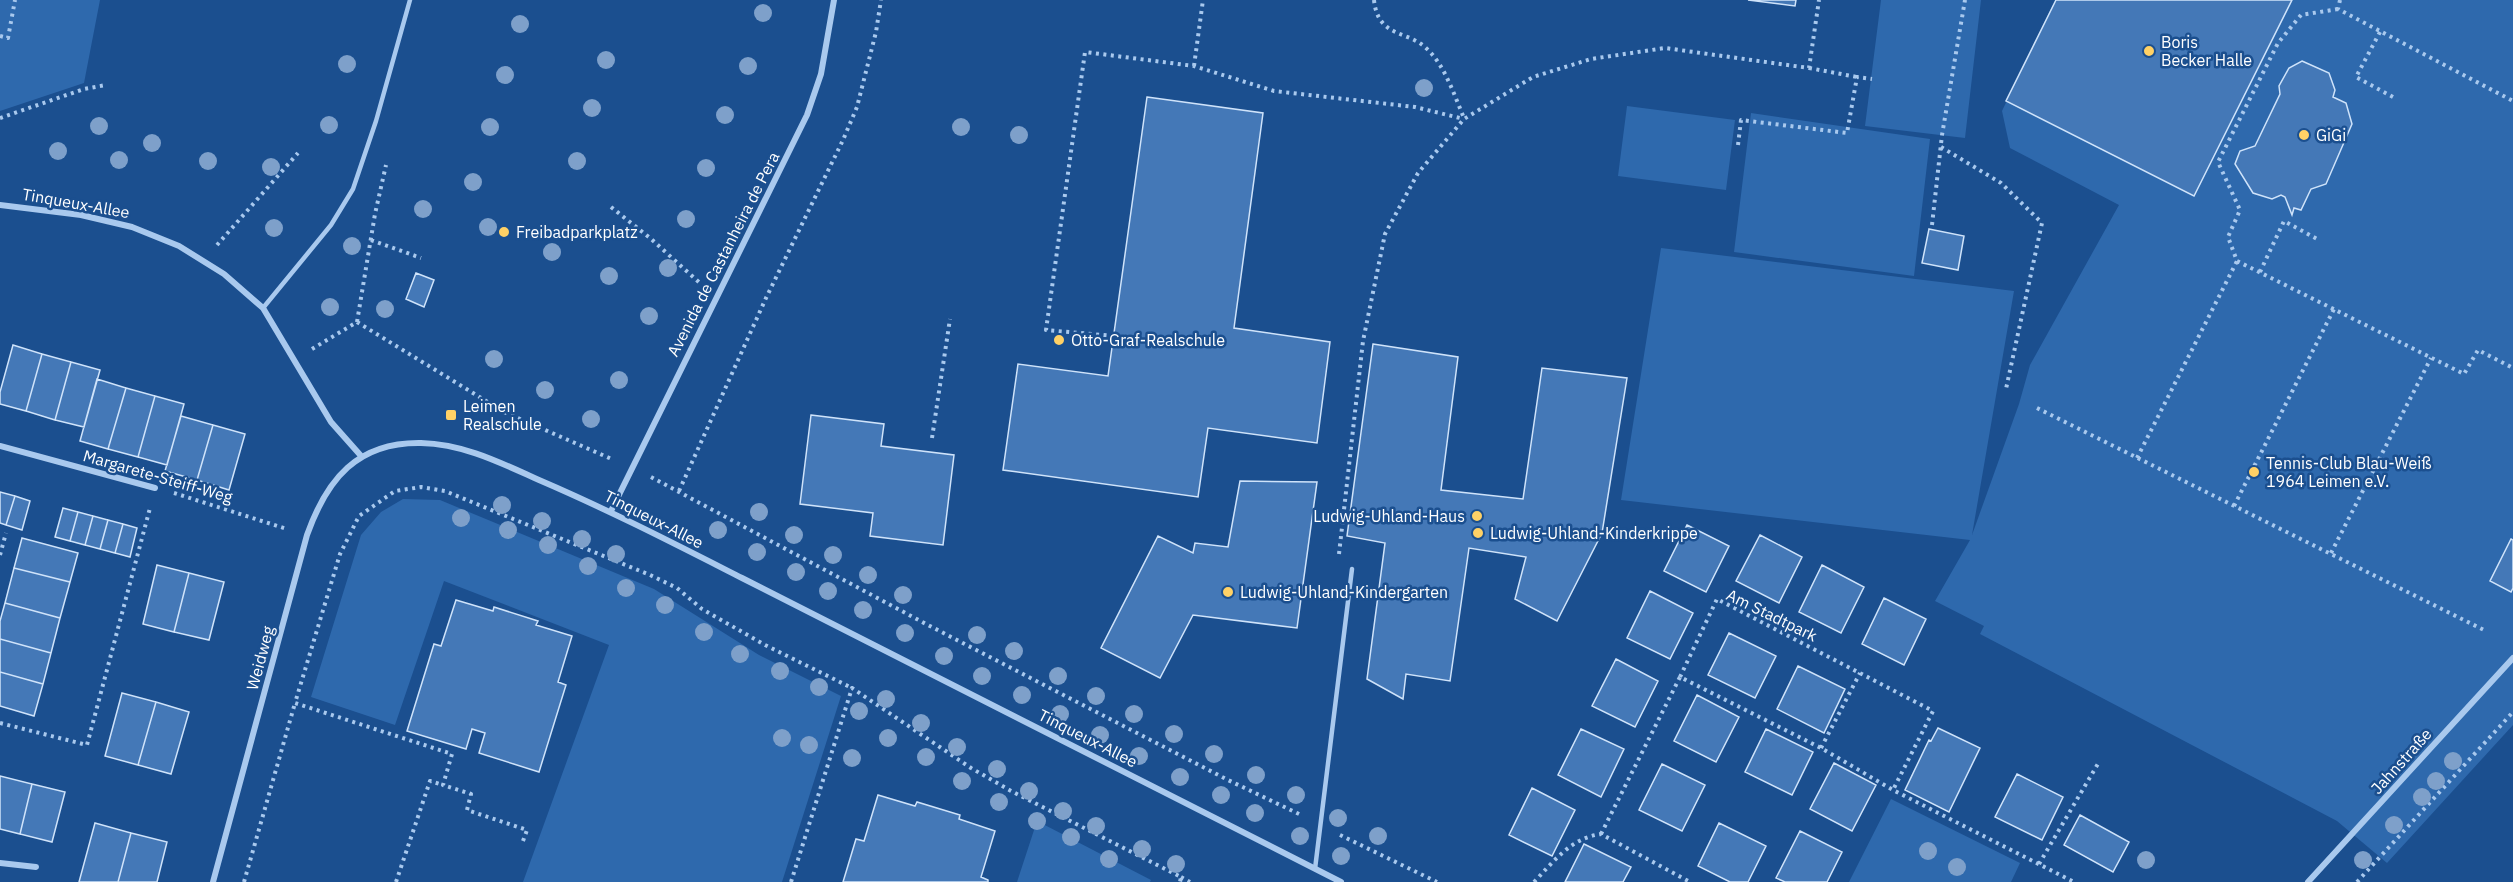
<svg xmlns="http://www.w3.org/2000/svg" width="2513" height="882" font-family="'IBM Plex Sans',sans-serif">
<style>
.green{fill:#2e69ad}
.building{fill:#4478b7;stroke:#cfe3fa;stroke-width:1.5}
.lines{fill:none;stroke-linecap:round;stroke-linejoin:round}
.path{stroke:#a9c9ee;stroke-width:4;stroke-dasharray:3 4.5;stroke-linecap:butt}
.lane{stroke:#a9c9ee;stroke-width:4.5}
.street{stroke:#a9c9ee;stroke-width:6}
.tree{fill:#7ea0ca}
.poi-dot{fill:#ffd166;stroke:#1b4f8f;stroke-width:2}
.labels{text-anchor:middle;stroke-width:5;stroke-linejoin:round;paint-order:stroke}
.poi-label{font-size:16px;fill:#fff;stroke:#1b4f8f;text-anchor:start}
.street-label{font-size:16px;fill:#fff;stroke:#1b4f8f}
</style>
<rect width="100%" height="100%" fill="#1b4f8f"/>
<path class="green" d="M0,0H100L84,83L0,111Z
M1881,0H1981L1965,138L1865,126Z
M2055,0H2513V725L2387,863L2337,821L1980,634L1984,626L1935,601L1970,540L1621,500L1661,248L2014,291L1972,535L2019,404L2030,365L2119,205L2010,148L2002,111Z
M1627,106L1735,120L1726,190L1618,176Z
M1751,113L1930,139L1914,276L1734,252Z
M403,499L440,500L654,589L759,655L841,696L782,882H523L609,645L444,581L395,725L311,697L361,535L381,512Z
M1891,799L2020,863L2011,882H1849Z
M1037,821L1151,880L1150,882H1017Z"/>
<path class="building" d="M1748,0H1796L1795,6Z
M2056,0H2292L2194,196L2006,101Z
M2302,61L2329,73L2335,90L2333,97L2346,103L2352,124L2326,184L2311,189L2301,210L2294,208L2292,215L2285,197L2281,195L2272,199L2253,193L2235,164L2240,151L2255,146L2280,94L2279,86L2289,68Z
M1147,97L1263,113L1234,328L1330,342L1317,443L1208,428L1198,497L1003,470L1018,364L1108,376Z
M1929,229L1964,236L1958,270L1922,263Z
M416,273L434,280L424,307L406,299Z
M1373,344L1458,357L1441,490L1523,499L1542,368L1627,378L1602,533L1557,621L1515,599L1526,557L1469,548L1450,681L1406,674L1403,699L1367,679L1385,543L1347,536Z
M13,345L42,354L26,411L0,404V392Z
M42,354L71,362L55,420L26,411Z
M71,362L100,370L84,427L55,420Z
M97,379L126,388L108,449L80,441Z
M126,388L155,396L138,457L108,449Z
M155,396L184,404L167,465L138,457Z
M811,415L884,424L881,446L954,455L943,545L870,536L873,513L800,504Z
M181,416L213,425L197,480L165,471Z
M213,425L245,434L229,490L197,480Z
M1240,481L1317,482L1297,628L1193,615L1160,678L1101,648L1158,536L1193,553L1195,543L1228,547Z
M0,492L15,496L6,525L0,523Z
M15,496L30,501L22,530L6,525Z
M63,508L78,512L70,541L55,537Z
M78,512L93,516L85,545L70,541Z
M93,516L108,520L100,549L85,545Z
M108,520L123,524L115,553L100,549Z
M123,524L137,528L130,557L115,553Z
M1687,525L1729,546L1706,592L1664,571Z
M1760,535L1802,557L1779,603L1736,581Z
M22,538L78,553L70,582L14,568Z
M2511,539L2513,540V588L2511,592L2490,581Z
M157,565L189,573L174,632L143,624Z
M1822,565L1864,587L1841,633L1799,612Z
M14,568L70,582L60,618L5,603Z
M189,573L224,582L209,640L174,632Z
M1650,591L1693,613L1670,659L1627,638Z
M1884,598L1926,619L1904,665L1862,644Z
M456,600L493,611L494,607L538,621L536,625L572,636L558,682L566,685L539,772L479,753L485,733L472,729L466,749L407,731L434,644L441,646Z
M5,603L60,618L51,653L0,639V621Z
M1729,633L1776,656L1755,698L1708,675Z
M0,639L51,653L43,684L0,672Z
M1616,659L1658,681L1635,727L1592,706Z
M1798,666L1845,689L1824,733L1777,709Z
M0,672L43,684L34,716L0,706Z
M122,693L156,702L138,765L105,756Z
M1697,695L1739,717L1716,762L1674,741Z
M156,702L189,712L171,774L138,765Z
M1938,728L1980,748L1949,812L1905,790L1929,740L1931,741Z
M1581,729L1624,749L1601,797L1558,775Z
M1766,729L1813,752L1792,795L1745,772Z
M1834,763L1876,785L1852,831L1810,809Z
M1662,764L1705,785L1682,831L1639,810Z
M2017,774L2063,797L2042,840L1995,817Z
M0,776L32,784L20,834L0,829Z
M32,784L65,792L52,842L20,834Z
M1532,788L1575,810L1552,856L1509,835Z
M878,795L915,806L917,802L960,815L959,819L995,831L981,877L988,880V882H843L856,839L864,841Z
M2080,815L2129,842L2113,872L2064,845Z
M95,823L131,833L118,882H79Z
M1719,823L1766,846L1748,882H1730L1698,866Z
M1800,831L1842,852L1827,882H1785L1776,878Z
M131,833L167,842L157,882H118Z
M1584,844L1631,867L1623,882H1565Z"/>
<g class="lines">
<path class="path" d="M1374,0C1378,38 1407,30 1426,48C1445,65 1454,95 1464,118
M2340,0L2338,9L2513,101
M2338,9L2301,15L2278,43L2218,162L2240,210L2228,237L2237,261L2464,374L2478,350L2513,368
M2380,32L2356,77L2393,97
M0,36L8,38L15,0
M1194,66L1203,0
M1809,68L1857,77
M0,118L84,89L106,85
M1738,145L1741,120L1847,133L1857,77L1872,79
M1941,147L2001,183L2042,223L2006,389
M611,207L650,238L701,284
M1932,225L1942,135L1965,0
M371,240L421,258
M217,245L298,153
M2260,272L2284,221L2319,240
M357,322L504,412L614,460
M1114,336L1046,330L1085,52L1194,66L1274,91L1415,107L1464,119
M312,349L357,322L375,214L386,165
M2037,408L2484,630
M932,438L950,319
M2137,458L2237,261
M651,477L926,624L1228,780L1301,815
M679,491L766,298L843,140L857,107L876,32L881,0
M174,493L287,529
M2234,506L2334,309
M2331,553L2431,358
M1339,554L1363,341L1385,234L1418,173L1464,119L1533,77L1591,59L1665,48L1809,68L1819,0
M0,555L6,533
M1680,677L1717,599L1933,711L1893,790
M0,723L87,745L150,508
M1821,748L1860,673
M1601,834L1680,677L1821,748L1893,790L2074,882
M1340,835L1437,882
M523,841L527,830L467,810L471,794L443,785L452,754L295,703L340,554L359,516L395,491L421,487L445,491L650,575L677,588L702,609L765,645L852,688
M2039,864L2099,762
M1181,877L1190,882
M244,882L295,703
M396,882L430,781L443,785
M791,882L852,688L971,768L1011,791L1181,877L1180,882
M1534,882C1554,861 1571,838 1601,834L1690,882
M2357,882L2513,712"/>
<path class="lane" d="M263,308L331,225L353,189L376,121L410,0
M1315,869L1352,569"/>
<path class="street" d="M0,205L81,215L132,227L179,246L224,274L263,308L331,422L362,457
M0,446L155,488
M611,511L807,115L821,74L834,0
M0,863L36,867
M213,882L307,535C327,479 357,442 421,443C464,444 501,463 539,480C609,510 675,544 742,578C942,679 1142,780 1341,882
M2308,882L2513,658"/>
</g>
<g class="tree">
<circle cx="763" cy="13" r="9"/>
<circle cx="520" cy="24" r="9"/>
<circle cx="606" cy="60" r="9"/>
<circle cx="347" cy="64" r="9"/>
<circle cx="748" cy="66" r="9"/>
<circle cx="505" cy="75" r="9"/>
<circle cx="1424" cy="88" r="9"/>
<circle cx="592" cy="108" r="9"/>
<circle cx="725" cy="115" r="9"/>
<circle cx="329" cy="125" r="9"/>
<circle cx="99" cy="126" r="9"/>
<circle cx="490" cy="127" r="9"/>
<circle cx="961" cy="127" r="9"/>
<circle cx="1019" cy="135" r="9"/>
<circle cx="152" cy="143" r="9"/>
<circle cx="58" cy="151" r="9"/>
<circle cx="119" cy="160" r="9"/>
<circle cx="208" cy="161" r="9"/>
<circle cx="577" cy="161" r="9"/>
<circle cx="271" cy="167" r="9"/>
<circle cx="706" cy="168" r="9"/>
<circle cx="473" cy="182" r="9"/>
<circle cx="423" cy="209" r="9"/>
<circle cx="686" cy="219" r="9"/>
<circle cx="488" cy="227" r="9"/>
<circle cx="274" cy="228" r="9"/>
<circle cx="352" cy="246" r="9"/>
<circle cx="552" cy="252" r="9"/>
<circle cx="668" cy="268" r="9"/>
<circle cx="609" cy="276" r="9"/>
<circle cx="330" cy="307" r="9"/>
<circle cx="385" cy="309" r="9"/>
<circle cx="649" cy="316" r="9"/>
<circle cx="494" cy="359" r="9"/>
<circle cx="619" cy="380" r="9"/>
<circle cx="545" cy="390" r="9"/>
<circle cx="591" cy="419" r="9"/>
<circle cx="502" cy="505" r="9"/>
<circle cx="759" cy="512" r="9"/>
<circle cx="461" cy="518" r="9"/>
<circle cx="542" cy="521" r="9"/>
<circle cx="508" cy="530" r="9"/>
<circle cx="718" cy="530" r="9"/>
<circle cx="794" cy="535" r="9"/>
<circle cx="582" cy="539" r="9"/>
<circle cx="548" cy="545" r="9"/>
<circle cx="757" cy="552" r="9"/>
<circle cx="616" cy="554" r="9"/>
<circle cx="833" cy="555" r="9"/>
<circle cx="588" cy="566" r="9"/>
<circle cx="796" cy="572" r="9"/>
<circle cx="868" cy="575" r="9"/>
<circle cx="626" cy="588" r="9"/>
<circle cx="828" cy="591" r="9"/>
<circle cx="903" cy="595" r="9"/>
<circle cx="665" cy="605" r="9"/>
<circle cx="863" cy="610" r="9"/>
<circle cx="704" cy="632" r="9"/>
<circle cx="905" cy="633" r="9"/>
<circle cx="977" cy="635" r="9"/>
<circle cx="1014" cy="651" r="9"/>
<circle cx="740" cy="654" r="9"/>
<circle cx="944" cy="656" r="9"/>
<circle cx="780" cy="671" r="9"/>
<circle cx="982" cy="676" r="9"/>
<circle cx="1058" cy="676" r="9"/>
<circle cx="819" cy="687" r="9"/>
<circle cx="1022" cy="695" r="9"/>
<circle cx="1096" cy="696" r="9"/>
<circle cx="886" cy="699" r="9"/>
<circle cx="859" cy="711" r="9"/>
<circle cx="1060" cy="714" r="9"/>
<circle cx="1134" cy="714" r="9"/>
<circle cx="921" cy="723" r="9"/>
<circle cx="1174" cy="734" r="9"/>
<circle cx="1100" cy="735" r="9"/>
<circle cx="782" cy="738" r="9"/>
<circle cx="888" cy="738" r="9"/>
<circle cx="809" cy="745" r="9"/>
<circle cx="957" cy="747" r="9"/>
<circle cx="1214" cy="754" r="9"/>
<circle cx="1139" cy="756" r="9"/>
<circle cx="926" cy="757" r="9"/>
<circle cx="852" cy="758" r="9"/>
<circle cx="2453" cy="761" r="9"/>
<circle cx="997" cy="769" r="9"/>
<circle cx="1256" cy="775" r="9"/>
<circle cx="1180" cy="777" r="9"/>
<circle cx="962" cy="781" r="9"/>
<circle cx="2436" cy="781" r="9"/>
<circle cx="1029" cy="791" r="9"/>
<circle cx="1221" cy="795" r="9"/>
<circle cx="1296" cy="795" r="9"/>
<circle cx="2422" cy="797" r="9"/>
<circle cx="999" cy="802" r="9"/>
<circle cx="1063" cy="811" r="9"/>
<circle cx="1255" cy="813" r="9"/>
<circle cx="1338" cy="818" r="9"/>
<circle cx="1037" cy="821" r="9"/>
<circle cx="2394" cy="825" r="9"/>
<circle cx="1096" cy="826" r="9"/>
<circle cx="1300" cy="836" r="9"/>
<circle cx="1378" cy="836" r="9"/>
<circle cx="1071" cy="837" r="9"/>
<circle cx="1142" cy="849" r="9"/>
<circle cx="1928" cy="851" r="9"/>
<circle cx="1341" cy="856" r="9"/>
<circle cx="1109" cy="859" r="9"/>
<circle cx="2146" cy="860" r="9"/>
<circle cx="2363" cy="860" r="9"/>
<circle cx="1176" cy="864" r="9"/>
<circle cx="1957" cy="867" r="9"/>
</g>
<g class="poi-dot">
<circle cx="2149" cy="51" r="6"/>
<circle cx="2304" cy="135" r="6"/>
<circle cx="504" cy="232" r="6"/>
<circle cx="1059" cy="340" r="6"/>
<rect x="445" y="409" width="12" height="12" rx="3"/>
<circle cx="2254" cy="472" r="6"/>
<circle cx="1477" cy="516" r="6"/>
<circle cx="1478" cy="533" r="6"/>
<circle cx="1228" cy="592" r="6"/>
</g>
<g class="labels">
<g class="poi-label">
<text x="2161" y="48">Boris<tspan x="2161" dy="18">Becker Halle</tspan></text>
<text x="2316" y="141">GiGi</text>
<text x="516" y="238">Freibadparkplatz</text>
<text x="1071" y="346">Otto-Graf-Realschule</text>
<text x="463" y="412">Leimen<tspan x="463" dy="18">Realschule</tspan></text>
<text x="2266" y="469">Tennis-Club Blau-Weiß<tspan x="2266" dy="18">1964 Leimen e.V.</tspan></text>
<text x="1465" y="522" text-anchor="end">Ludwig-Uhland-Haus</text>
<text x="1490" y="539">Ludwig-Uhland-Kinderkrippe</text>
<text x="1240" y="598">Ludwig-Uhland-Kindergarten</text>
</g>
<g class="street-label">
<text transform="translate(76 203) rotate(10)" y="6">Tinqueux-Allee</text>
<text transform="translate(723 254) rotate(-63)" y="6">Avenida de Castanheira de Pera</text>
<text transform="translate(158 476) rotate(16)" y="6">Margarete-Steiff-Weg</text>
<text transform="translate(654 519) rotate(27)" y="6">Tinqueux-Allee</text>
<text transform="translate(1772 615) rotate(26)" y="6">Am Stadtpark</text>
<text transform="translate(260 658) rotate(-75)" y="6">Weidweg</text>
<text transform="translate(1088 738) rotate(27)" y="6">Tinqueux-Allee</text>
<text transform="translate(2401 761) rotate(-48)" y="6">Jahnstraße</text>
</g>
</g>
</svg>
